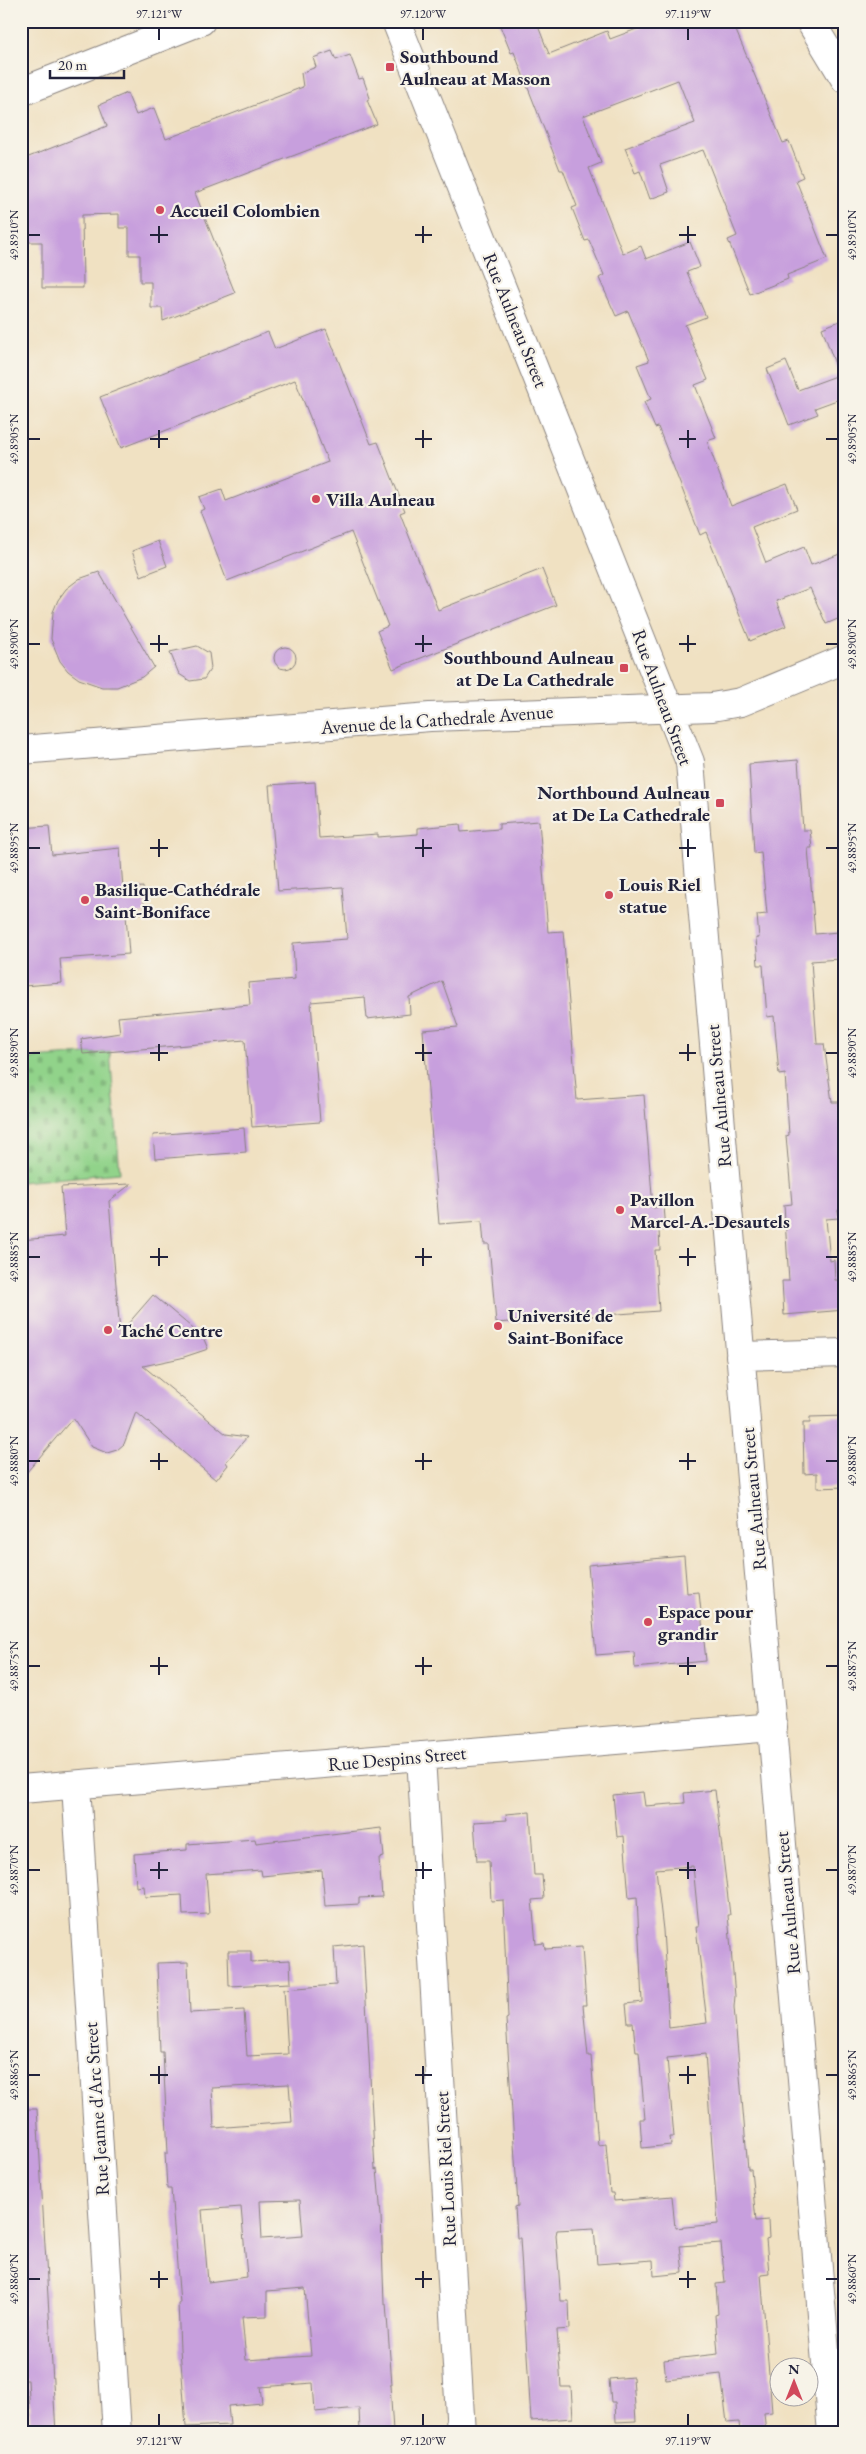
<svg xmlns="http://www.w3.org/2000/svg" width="866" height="2454" font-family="'EB Garamond',serif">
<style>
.cemetery{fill:url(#cemetery-stones);stroke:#5a7a62}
.building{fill:#c79fdd;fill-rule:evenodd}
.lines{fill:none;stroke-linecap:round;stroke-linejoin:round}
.minor-casing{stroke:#89827e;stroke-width:30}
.minor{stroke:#fff;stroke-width:28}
.ticks{fill:none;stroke:#22223b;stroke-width:2}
.poi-dot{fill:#d1495b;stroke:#f7f3e8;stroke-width:2}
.labels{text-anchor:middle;stroke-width:4.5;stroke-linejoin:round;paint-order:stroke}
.poi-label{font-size:19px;font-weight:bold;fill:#22223b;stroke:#f7f3e8;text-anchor:start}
.street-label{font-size:19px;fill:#22223b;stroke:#f7f3e8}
.neatline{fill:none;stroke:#22223b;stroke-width:2}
.ticks-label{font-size:12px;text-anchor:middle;fill:#22223b}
</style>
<defs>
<pattern id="cemetery-stones" width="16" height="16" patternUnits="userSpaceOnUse" patternTransform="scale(1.25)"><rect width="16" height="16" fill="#91d38a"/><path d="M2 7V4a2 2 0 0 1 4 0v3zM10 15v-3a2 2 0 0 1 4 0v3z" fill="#7db578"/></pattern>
</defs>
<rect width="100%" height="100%" fill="#f7f3e8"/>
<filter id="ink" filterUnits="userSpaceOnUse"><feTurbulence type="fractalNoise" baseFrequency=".02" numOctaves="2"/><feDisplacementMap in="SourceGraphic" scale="10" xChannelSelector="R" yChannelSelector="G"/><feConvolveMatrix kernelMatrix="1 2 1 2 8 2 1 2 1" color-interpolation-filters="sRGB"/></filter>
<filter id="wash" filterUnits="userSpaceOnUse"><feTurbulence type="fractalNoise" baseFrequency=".0096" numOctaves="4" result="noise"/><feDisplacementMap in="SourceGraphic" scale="20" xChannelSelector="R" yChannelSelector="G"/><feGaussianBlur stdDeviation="1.12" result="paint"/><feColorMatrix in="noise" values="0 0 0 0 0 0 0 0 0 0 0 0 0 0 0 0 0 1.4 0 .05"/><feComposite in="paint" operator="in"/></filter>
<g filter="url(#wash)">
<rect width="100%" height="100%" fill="#f0e1c2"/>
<path class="cemetery" d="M110,1052L120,1173L21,1182V1059Z"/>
<g id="blocks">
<path class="building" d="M498,21H536L549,54L607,31L610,39L658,21H732L783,143L789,141L803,177L796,180L827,259L787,275L788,279L750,294L728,240L737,236L703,150L660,165L669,192L650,199L640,171L635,173L625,148L695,123L678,80L583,116L601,163L589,168L623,254L641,246L646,259L690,242L700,267L687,272L706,317L685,325L708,380L695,385L716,438L707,441L731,506L787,484L797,509L752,527L766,563L804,547L811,565L845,552V616L826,624L810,588L776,601L786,626L750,641L706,532L700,535L658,427L655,428L644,402L651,399L637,365L649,361L628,311L616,316L599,278L604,275L589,240L585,241L572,208L577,206L563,170H560L514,52L511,53Z
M332,51L336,60L350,55L359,79L363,78L370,98L367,100L377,124L195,193L235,293L163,321L162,308H151V282H140V255H129V228H119V214L82,215L83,288H42V242H21V160L107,126L99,105L127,93L136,115L154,108L166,139L303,87L301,73L316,67L313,58Z
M845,319V397L815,408L818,414L789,425L767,369L786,361L798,390L839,375L822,328Z
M326,329L371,444L378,442L405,511L400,513L438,610L542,569L556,605L393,669L377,631L388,626L351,532L227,581L200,511L204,509L199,497L222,489L226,501L328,462L295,380L121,448L100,397L268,332L275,349Z
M158,541L167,566L141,576L132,551Z
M99,572L154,667L142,677L117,687H102L79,679L68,671L60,661L51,639L53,612L58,600L66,589L79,579Z
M197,646L209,653L211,668L204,679L190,681L179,674L170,652Z
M274 658a11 11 0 1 1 22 0a11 11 0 1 1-22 0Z
M798,760L803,830H810L812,848H808L815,934L838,932L840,959L811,961L817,1044H824L832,1102H839L841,1131H845V1209L838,1210L839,1218L826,1219L830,1261L834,1260L835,1280H845V1310L784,1315L782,1281H789L784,1205L792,1204L786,1136L789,1135L785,1074L779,1075L774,1016L767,1017L763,965H758L756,938H759L757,915L767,914L761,852L754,853L749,764Z
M315,782L319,838L378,834V837L418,834V828L460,824L461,832L499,829V824L539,821L548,932L563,931L577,1100L644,1095L653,1208L664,1206L666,1230H659L660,1250H655L659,1311L496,1323L489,1244H484L482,1221L439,1224L423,1030L458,1027L442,981L409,997L410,1014L367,1019L365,997L311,1002L320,1122L252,1127L245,1040L83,1054L81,1039L120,1033L118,1017L250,1005L248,983L295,979L293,943L347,939L343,887L278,891L269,785Z
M49,826L52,855L120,848L123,889L143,887L145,913L126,915L129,954L60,959L62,983L23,986L21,959V828Z
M244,1128L246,1152L155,1159L153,1135Z
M131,1184L109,1201L120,1333L153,1295L203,1337L208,1349L181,1358L143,1366L226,1434L247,1437L226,1462L228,1465L216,1480L136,1412L124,1444L117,1450L107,1453L92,1447L73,1418L21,1479V1240L65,1236L61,1187Z
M845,1416V1487L817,1488V1473L804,1474L803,1423H810V1417Z
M684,1556L687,1593L699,1592L706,1661L635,1668L634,1652L596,1655L588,1565Z
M715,1790L730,1915H728L735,1996L734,2007L748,2169H751L756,2221L768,2220L769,2238L766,2239L769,2273L761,2274L772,2412L764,2413L766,2433H740L739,2422L727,2423L721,2374L666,2380L664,2360L718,2354L715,2315L718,2314L716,2284L725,2283L721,2243L680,2246L683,2273L654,2276L653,2260L597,2264L594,2228L557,2230L556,2235L561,2301H569L570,2329L557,2330L561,2387H571L573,2418L531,2421L520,2238H517L515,2207L518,2206L506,2019L508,2018L503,1900L491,1901L489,1861H477L474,1822L507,1820L506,1814L530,1812L534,1875H542L544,1899L532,1900L536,1944L544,1943L545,1949L582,1947L586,2005H583L588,2056H591L598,2145L606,2144L610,2193H613L614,2201L672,2196L675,2228L718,2224L705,2054L667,2058L674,2137H670L671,2145L642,2148L640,2119H645L639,2052H636L633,2023H628L626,2004L642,2002L637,1897L629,1898L624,1836L617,1837L613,1795L643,1792L645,1806L685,1803L684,1793ZM693,1866L699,1927H696L707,2023L669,2028L663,1930L656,1869Z
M381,1828L384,1857L379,1858L382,1897L359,1898V1904L325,1906L322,1870L262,1876L261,1870L206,1874L209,1914L183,1915L182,1895L145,1897L144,1886L136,1887L134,1854L187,1850V1844L255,1839L256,1843Z
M363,1944L375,2170L377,2169L381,2216L384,2303H386L392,2385H390L393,2431L360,2432L359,2408L315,2412L313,2383L260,2387L262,2403L228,2406L230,2425L186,2427L180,2349L178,2303H180L171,2189H167L165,2153H168L163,2052H160L157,1963L188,1962L190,2013L244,2010L247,2056L288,2054L284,1989L336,1985L334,1947ZM289,2084L292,2122L214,2128L212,2088ZM300,2200L303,2236L262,2239L260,2201ZM241,2207L247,2277L208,2282L202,2210ZM305,2288L311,2356L246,2360L242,2317L267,2316V2291Z
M228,1951H251V1962L290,1960L291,1983L229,1986Z
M21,2109H37L56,2433H31L28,2380H21V2314H24L21,2276Z
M633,2377L636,2421L616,2422L615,2402H611L609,2379Z"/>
</g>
</g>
<g filter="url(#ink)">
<use href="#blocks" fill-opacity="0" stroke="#89827e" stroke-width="1"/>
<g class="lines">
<g class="minor-casing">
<path id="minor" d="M396,21L690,762L832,2433
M810,21L845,79
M21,92L201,21
M21,750L430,717L712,707L741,702L845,659
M740,1356L845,1353
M421,1756L461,2433
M76,1785L117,2433
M21,1789L773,1727"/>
</g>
<use href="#minor" class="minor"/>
</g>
</g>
<path class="ticks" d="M159,28V40M423,28V40M688,28V40M159,226V243M423,226V243M688,226V243M28,235H40M150,235H168M415,235H432M679,235H696M826,235H838M159,430V448M423,430V448M688,430V448M28,439H40M150,439H168M415,439H432M679,439H696M826,439H838M159,635V652M423,635V652M688,635V652M28,644H40M150,644H168M415,644H432M679,644H696M826,644H838M159,839V857M423,839V857M688,839V857M28,848H40M150,848H168M415,848H432M679,848H696M826,848H838M159,1044V1061M423,1044V1061M688,1044V1061M28,1053H40M150,1053H168M415,1053H432M679,1053H696M826,1053H838M159,1248V1266M423,1248V1266M688,1248V1266M28,1257H40M150,1257H168M415,1257H432M679,1257H696M826,1257H838M159,1453V1470M423,1453V1470M688,1453V1470M28,1461H40M150,1461H168M415,1461H432M679,1461H696M826,1461H838M159,1657V1675M423,1657V1675M688,1657V1675M28,1666H40M150,1666H168M415,1666H432M679,1666H696M826,1666H838M159,1862V1879M423,1862V1879M688,1862V1879M28,1870H40M150,1870H168M415,1870H432M679,1870H696M826,1870H838M159,2066V2084M423,2066V2084M688,2066V2084M28,2075H40M150,2075H168M415,2075H432M679,2075H696M826,2075H838M159,2271V2288M423,2271V2288M688,2271V2288M28,2279H40M150,2279H168M415,2279H432M679,2279H696M826,2279H838M159,2414V2426M423,2414V2426M688,2414V2426"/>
<g class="poi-dot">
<rect x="385" y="62" width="10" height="10" rx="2.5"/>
<circle cx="160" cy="210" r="5"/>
<circle cx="316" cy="499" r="5"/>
<rect x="619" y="663" width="10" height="10" rx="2.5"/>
<rect x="715" y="798" width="10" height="10" rx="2.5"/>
<circle cx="609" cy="895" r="5"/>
<circle cx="85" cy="900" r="5"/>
<circle cx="620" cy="1210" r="5"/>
<circle cx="498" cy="1326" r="5"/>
<circle cx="108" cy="1330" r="5"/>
<circle cx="648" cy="1622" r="5"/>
</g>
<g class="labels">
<g class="poi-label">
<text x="400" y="63">Southbound<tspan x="400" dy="22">Aulneau at Masson</tspan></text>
<text x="170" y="217">Accueil Colombien</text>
<text x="326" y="506">Villa Aulneau</text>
<text x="614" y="664" text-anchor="end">Southbound Aulneau<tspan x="614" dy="22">at De La Cathedrale</tspan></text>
<text x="710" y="799" text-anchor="end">Northbound Aulneau<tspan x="710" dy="22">at De La Cathedrale</tspan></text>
<text x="619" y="891">Louis Riel<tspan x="619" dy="22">statue</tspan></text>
<text x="95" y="896">Basilique-Cathédrale<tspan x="95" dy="22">Saint-Boniface</tspan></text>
<text x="630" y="1206">Pavillon<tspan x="630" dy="22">Marcel-A.-Desautels</tspan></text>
<text x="508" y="1322">Université de<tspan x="508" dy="22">Saint-Boniface</tspan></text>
<text x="118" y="1337">Taché Centre</text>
<text x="658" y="1618">Espace pour<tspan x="658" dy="22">grandir</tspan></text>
</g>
<g class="street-label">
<text transform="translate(516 320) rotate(68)" y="7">Rue Aulneau Street</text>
<text transform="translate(663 697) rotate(70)" y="7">Rue Aulneau Street</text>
<text transform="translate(437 719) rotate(-4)" y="7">Avenue de la Cathedrale Avenue</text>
<text transform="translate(718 1096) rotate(-95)" y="7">Rue Aulneau Street</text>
<text transform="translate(753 1499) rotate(-95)" y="7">Rue Aulneau Street</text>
<text transform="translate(397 1758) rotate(-5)" y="7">Rue Despins Street</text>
<text transform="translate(787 1903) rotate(-95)" y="7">Rue Aulneau Street</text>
<text transform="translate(96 2109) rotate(-94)" y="7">Rue Jeanne d'Arc Street</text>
<text transform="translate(445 2169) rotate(-93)" y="7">Rue Louis Riel Street</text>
</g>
</g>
<rect width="866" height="2454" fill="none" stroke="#f7f3e8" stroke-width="55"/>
<g transform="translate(794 2382)"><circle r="24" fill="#f7f3e8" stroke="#a29fa3"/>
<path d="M0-4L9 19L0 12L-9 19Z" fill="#d1495b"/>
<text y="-8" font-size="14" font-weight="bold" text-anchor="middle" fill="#22223b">N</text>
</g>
<path d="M50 70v8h74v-8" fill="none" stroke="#22223b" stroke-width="2.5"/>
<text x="58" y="70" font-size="15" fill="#22223b" stroke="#f7f3e8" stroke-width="4" paint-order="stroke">20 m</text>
<rect x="28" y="28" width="810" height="2398" class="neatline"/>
<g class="ticks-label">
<text x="159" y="18">97.121°W</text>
<text x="423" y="18">97.120°W</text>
<text x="688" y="18">97.119°W</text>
<text transform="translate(14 235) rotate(-90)" y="4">49.8910°N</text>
<text transform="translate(852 235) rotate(-90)" y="4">49.8910°N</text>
<text transform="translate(14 439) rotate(-90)" y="4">49.8905°N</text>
<text transform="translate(852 439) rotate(-90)" y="4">49.8905°N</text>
<text transform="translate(14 644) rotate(-90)" y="4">49.8900°N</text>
<text transform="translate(852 644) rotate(-90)" y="4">49.8900°N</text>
<text transform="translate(14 848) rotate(-90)" y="4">49.8895°N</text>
<text transform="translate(852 848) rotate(-90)" y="4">49.8895°N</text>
<text transform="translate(14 1053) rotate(-90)" y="4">49.8890°N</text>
<text transform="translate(852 1053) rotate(-90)" y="4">49.8890°N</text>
<text transform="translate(14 1257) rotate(-90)" y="4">49.8885°N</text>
<text transform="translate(852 1257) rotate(-90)" y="4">49.8885°N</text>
<text transform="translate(14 1461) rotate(-90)" y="4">49.8880°N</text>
<text transform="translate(852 1461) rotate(-90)" y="4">49.8880°N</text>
<text transform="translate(14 1666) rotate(-90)" y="4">49.8875°N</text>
<text transform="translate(852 1666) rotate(-90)" y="4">49.8875°N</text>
<text transform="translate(14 1870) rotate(-90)" y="4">49.8870°N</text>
<text transform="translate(852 1870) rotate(-90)" y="4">49.8870°N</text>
<text transform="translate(14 2075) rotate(-90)" y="4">49.8865°N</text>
<text transform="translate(852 2075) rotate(-90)" y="4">49.8865°N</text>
<text transform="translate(14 2279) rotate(-90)" y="4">49.8860°N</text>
<text transform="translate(852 2279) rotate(-90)" y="4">49.8860°N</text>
<text x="159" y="2445">97.121°W</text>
<text x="423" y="2445">97.120°W</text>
<text x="688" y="2445">97.119°W</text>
</g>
</svg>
